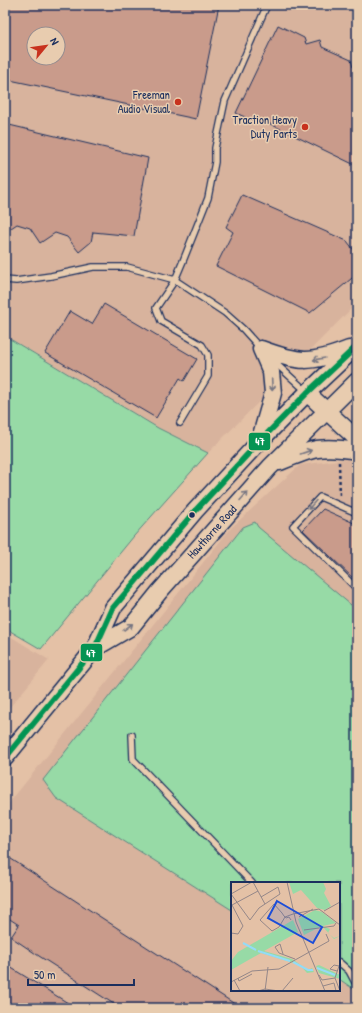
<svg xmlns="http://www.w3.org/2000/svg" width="362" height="1013" font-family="'Patrick Hand',sans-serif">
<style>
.built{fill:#d8b39d;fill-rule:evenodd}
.green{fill:#97daa6;stroke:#598482}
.building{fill:#c99b8b;stroke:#1b2f5e;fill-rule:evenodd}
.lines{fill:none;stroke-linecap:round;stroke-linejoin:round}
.lane-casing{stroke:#1b2f5e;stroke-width:8}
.secondary-casing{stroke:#1b2f5e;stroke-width:19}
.path{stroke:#1b2f5e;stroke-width:2.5;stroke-dasharray:3 3;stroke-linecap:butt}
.lane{stroke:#e8ccaf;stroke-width:5.5}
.secondary{stroke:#e8ccaf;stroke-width:16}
.bus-1-casing{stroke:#e8ccaf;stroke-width:9}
.bus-1{stroke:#049453;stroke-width:6}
.oneway{stroke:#777682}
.poi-dot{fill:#c8321e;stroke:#e8ccaf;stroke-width:1.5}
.bus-dot{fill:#1b2f5e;stroke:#e8ccaf;stroke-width:1.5}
.labels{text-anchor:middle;stroke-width:3;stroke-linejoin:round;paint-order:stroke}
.poi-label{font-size:12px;fill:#1b2f5e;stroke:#e8ccaf;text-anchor:end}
.street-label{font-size:12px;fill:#1b2f5e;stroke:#e8ccaf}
.inset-river{fill:none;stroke:#94dbf6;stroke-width:2}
.inset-road{fill:none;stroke:#948789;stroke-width:1}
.view{fill:#1d4ed8;fill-opacity:0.15;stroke:#1d4ed8;stroke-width:2}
.inset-edge{fill:none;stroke:#1b2f5e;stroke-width:2}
.line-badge{stroke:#e8ccaf;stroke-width:1.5}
.badge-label{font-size:11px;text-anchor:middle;font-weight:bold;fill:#fff}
</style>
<rect width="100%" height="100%" fill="#e4c1a6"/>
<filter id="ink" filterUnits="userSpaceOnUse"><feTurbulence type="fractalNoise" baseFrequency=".025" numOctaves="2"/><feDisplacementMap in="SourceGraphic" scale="8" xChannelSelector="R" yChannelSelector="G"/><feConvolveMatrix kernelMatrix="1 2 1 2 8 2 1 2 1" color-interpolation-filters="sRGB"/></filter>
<g filter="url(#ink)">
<path class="built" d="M5,5H357V303L208,453L158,428L5,336ZM34,34H58V58H34Z
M347,459L357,468V1008H5V808L231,528L300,465ZM232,883H339V990H232Z
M5,633L49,660L5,713Z"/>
<path class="green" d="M5,336L158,428L208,453L134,536L41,649L5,628Z
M255,522L258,527L357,610V992L355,990L339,979V883H232V910L56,798L43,780L243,527Z"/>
<path class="building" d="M5,5H219L196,119L5,79ZM34,34H58V58H34Z
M278,25L304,38L306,44L320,40L322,47L351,60L353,67L357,66V166L262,120L260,124L236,113Z
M5,124L148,158L134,236L93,232L91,242L79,252L67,237L55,233L40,243L30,228L17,224L5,232Z
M242,195L347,241L357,254V274L310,313L216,266L233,232L226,227Z
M104,304L197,359L184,381L180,378L156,418L45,353L70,311L92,324Z
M323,509L354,523L357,526V582L303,530Z
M5,855L102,918L241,1008H120L39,956L11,937L19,925L5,916Z
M5,964L76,1008H5Z"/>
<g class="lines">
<g class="lane-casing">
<path id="lane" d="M5,280L16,281L51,276L93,267H127L175,280L225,313L243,329L261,349
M271,359L306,391
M180,423L208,376V355L202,345L161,321L156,308L175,280L183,261L208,198L215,162V148L225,101L267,5
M357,513L320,497L293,526L353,585L357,588
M132,735L133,759L252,883
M339,962L349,971L357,986"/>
</g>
<g class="secondary-casing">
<path id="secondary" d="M261,349C299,363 311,364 349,349
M307,393L357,439
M260,439L273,393L271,372L261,349
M280,462C312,448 322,445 357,451
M95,648L131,627L160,591L270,467L357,381
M5,758L95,648L113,608L195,511L259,442L307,393L357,346"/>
</g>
<path class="path" d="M339,462L340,497"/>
<use href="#lane" class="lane"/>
<use href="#secondary" class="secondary"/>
<g class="bus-1-casing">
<path id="bus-1" d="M5,758L95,648L113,608L195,511L259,442L307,393L357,346"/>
</g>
<use href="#bus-1" class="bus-1"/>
</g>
<defs><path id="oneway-shaft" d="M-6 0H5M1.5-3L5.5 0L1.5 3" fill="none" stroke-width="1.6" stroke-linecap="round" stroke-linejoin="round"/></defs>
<g class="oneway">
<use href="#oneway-shaft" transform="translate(319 359) rotate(170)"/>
<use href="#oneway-shaft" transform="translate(272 385) rotate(87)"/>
<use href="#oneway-shaft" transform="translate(306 452) rotate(-19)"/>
<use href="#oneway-shaft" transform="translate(244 496) rotate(-48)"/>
<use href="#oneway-shaft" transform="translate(312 505) rotate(132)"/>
<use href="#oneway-shaft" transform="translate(128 627) rotate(-37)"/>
</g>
</g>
<g class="poi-dot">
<circle cx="178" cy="102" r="4"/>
<circle cx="305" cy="127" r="4"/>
</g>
<circle class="bus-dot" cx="192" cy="515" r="3.5"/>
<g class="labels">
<g class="poi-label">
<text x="170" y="99">Freeman<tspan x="170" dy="14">Audio Visual</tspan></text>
<text x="297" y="124">Traction Heavy<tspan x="297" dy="14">Duty Parts</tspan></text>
</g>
<g class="street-label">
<text transform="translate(212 532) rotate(-48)" y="4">Hawthorne Road</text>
</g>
</g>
<g transform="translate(231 882)">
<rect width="109" height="109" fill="#e4c1a6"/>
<path d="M58,0H92L95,7L93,11L100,24L94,28L86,26L70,8L62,12ZM84,28L91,30L105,41L92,44L99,47L97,51L103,56L109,54L103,57L91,44L73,53L67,37ZM62,38L67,50L33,69L61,77L77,88L81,86L83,90L76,91L69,83L30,71L0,88V79L7,70ZM88,83L109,93V97L88,91L85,84Z" fill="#97daa6"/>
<path class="inset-river" d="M12,61L25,68M27,69L59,79M62,80L77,88H82M86,86L104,93"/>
<path class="inset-road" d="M22,0L34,22M56,0L65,40L94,109M0,12L19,38L28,26L49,12L47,5L30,15M0,12L21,0M93,29L109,20M62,32L88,27L109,43M71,32L68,35L82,27M60,38L58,35L55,36L53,34L51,31L43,22L29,38L41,49L48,45L54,35L62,32M73,48L103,44L105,41M0,51L7,52L12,44L1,23L27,9M52,72L49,62L44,65L48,71L64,77M106,89L99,87L103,83L108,84M88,93L91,98L104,96M7,96L8,99L21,92M3,98L9,109M0,100L21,89L48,87L98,59L95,52M92,104L103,101L105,109M27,109L34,107L48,109M34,109L37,85M51,109L62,96M109,109L104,96L109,81"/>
<path class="view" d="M46,19L91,45L82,61L37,36Z"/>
<rect width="109" height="109" class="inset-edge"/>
</g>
<g class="line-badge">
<rect x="248" y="432" width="23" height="19" rx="4" fill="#049453"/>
<rect x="80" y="643" width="23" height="19" rx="4" fill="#049453"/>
</g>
<g class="badge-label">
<text x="260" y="445">47</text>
<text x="91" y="657">47</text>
</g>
<rect width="362" height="1013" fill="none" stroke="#e8ccaf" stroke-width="20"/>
<rect x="10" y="10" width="342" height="993" fill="none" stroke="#1b2f5e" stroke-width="1.5" filter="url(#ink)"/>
<g transform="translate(46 46) rotate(61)"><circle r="19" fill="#e8ccaf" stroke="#968d8f"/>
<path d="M0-3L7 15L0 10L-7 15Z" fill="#c8321e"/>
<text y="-6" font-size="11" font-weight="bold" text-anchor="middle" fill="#1b2f5e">N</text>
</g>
<path d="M28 979v6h106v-6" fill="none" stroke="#1b2f5e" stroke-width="2"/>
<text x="34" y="979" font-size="12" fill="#1b2f5e" stroke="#e8ccaf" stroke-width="3" paint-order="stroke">50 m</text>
</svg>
